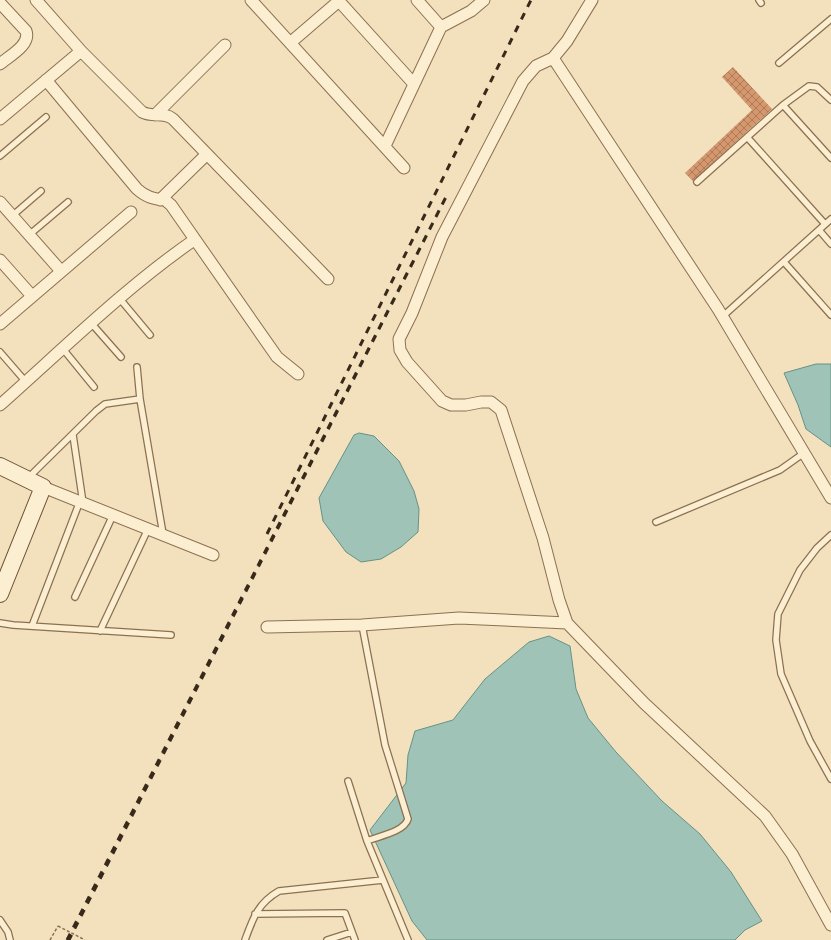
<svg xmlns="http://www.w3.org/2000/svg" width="831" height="940" font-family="'Noto Serif',serif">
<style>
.water{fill:#a0c3b8;stroke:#679186}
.building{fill:url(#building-cross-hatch)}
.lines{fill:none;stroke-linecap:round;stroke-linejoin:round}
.lane-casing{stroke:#8c7053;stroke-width:8}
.street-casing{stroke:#8c7053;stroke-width:13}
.secondary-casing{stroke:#6d5137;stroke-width:18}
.path{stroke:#8c7053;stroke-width:1.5;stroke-dasharray:3 2;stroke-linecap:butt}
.lane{stroke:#fceed0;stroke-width:5.5}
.street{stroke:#fceed0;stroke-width:11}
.secondary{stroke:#fceed0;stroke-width:16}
.rail{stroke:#39291a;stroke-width:3;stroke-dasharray:7 7;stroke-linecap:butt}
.path-bridge{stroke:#8c7053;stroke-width:1.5;stroke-dasharray:3 2;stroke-linecap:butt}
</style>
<defs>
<pattern id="building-cross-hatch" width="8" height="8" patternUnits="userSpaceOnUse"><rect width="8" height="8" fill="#d5976d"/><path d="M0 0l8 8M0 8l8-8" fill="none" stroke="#ae7b59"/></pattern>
</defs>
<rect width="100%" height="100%" fill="#f2e1bc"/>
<path class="water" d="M816,364H831V447L806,429L798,405L784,373Z
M359,433L374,436L399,461L414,491L419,509L418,532L401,547L381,559L361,562L346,552L323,521L319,498L354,435Z
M549,636L570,646L576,689L588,718L616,752L662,801L700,834L731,872L762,921L745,930L735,940H427L412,921L370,830L406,783L408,755L415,731L453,720L485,679L529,642Z"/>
<path class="building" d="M733,67L772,109L693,181L685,173L752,110L722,77Z"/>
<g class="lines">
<g class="lane-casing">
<path id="lane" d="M759,0L761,3
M779,63L831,19
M783,105L831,158
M747,137L825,224
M0,156L46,117
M697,182L783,105L809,86L817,87L831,100
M12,216L41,191
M819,230L831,244
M29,235L68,202
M784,262L831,315
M120,299L150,335
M722,317L831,219
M92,324L121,357
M63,349L94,387
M0,352L26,382
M137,367L140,399L163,534
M73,435L83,503
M29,477L96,411L105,404L140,399
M656,522L780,470L804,453
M831,535L817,548L800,570L778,614L776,640L781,674L810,741L831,779
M75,597L113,515
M0,623L13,625L171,635
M362,625L385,745L408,819C404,832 379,836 367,841
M32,626L80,501
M100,631L148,529
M348,781L367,841L408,940
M255,914L345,913L355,940
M0,920L8,932L10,940
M245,940C253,918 258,903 279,891L383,880
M327,940L352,932"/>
</g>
<g class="street-casing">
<path id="street" d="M36,0L81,51L142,112C153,118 163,111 173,119L328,279
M251,0L404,168
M338,0L414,84
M417,0L441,27L471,11L484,0
M0,3L26,31C31,45 9,56 0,64
M290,43L340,0
M553,58L718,309L831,498
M46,80L137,189C146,197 153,199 165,200L171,205L277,357L298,374
M155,115L225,45
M0,119L81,51
M385,146L441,27
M160,200L207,154
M0,202L61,271
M0,260L32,296
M0,324L131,212
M0,405C62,350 126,287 194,240
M43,487L213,555
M567,623L559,600L543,538L501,410L491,402H481L466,405H451L442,401L407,362L400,350L399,339L412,313L442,237L523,81L536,66L553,58L567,41L592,0
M267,627L362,625L459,618L567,623L644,703L765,816L792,854L831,925"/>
</g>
<g class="secondary-casing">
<path id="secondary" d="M0,466L43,487L0,594"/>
</g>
<path class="path" d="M50,940L58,926"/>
<use href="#lane" class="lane"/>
<use href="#street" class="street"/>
<use href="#secondary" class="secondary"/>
<path class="rail" d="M267,534L531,0
M67,940L447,195L69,940"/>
<path class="path-bridge" d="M58,926L85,940"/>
</g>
</svg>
